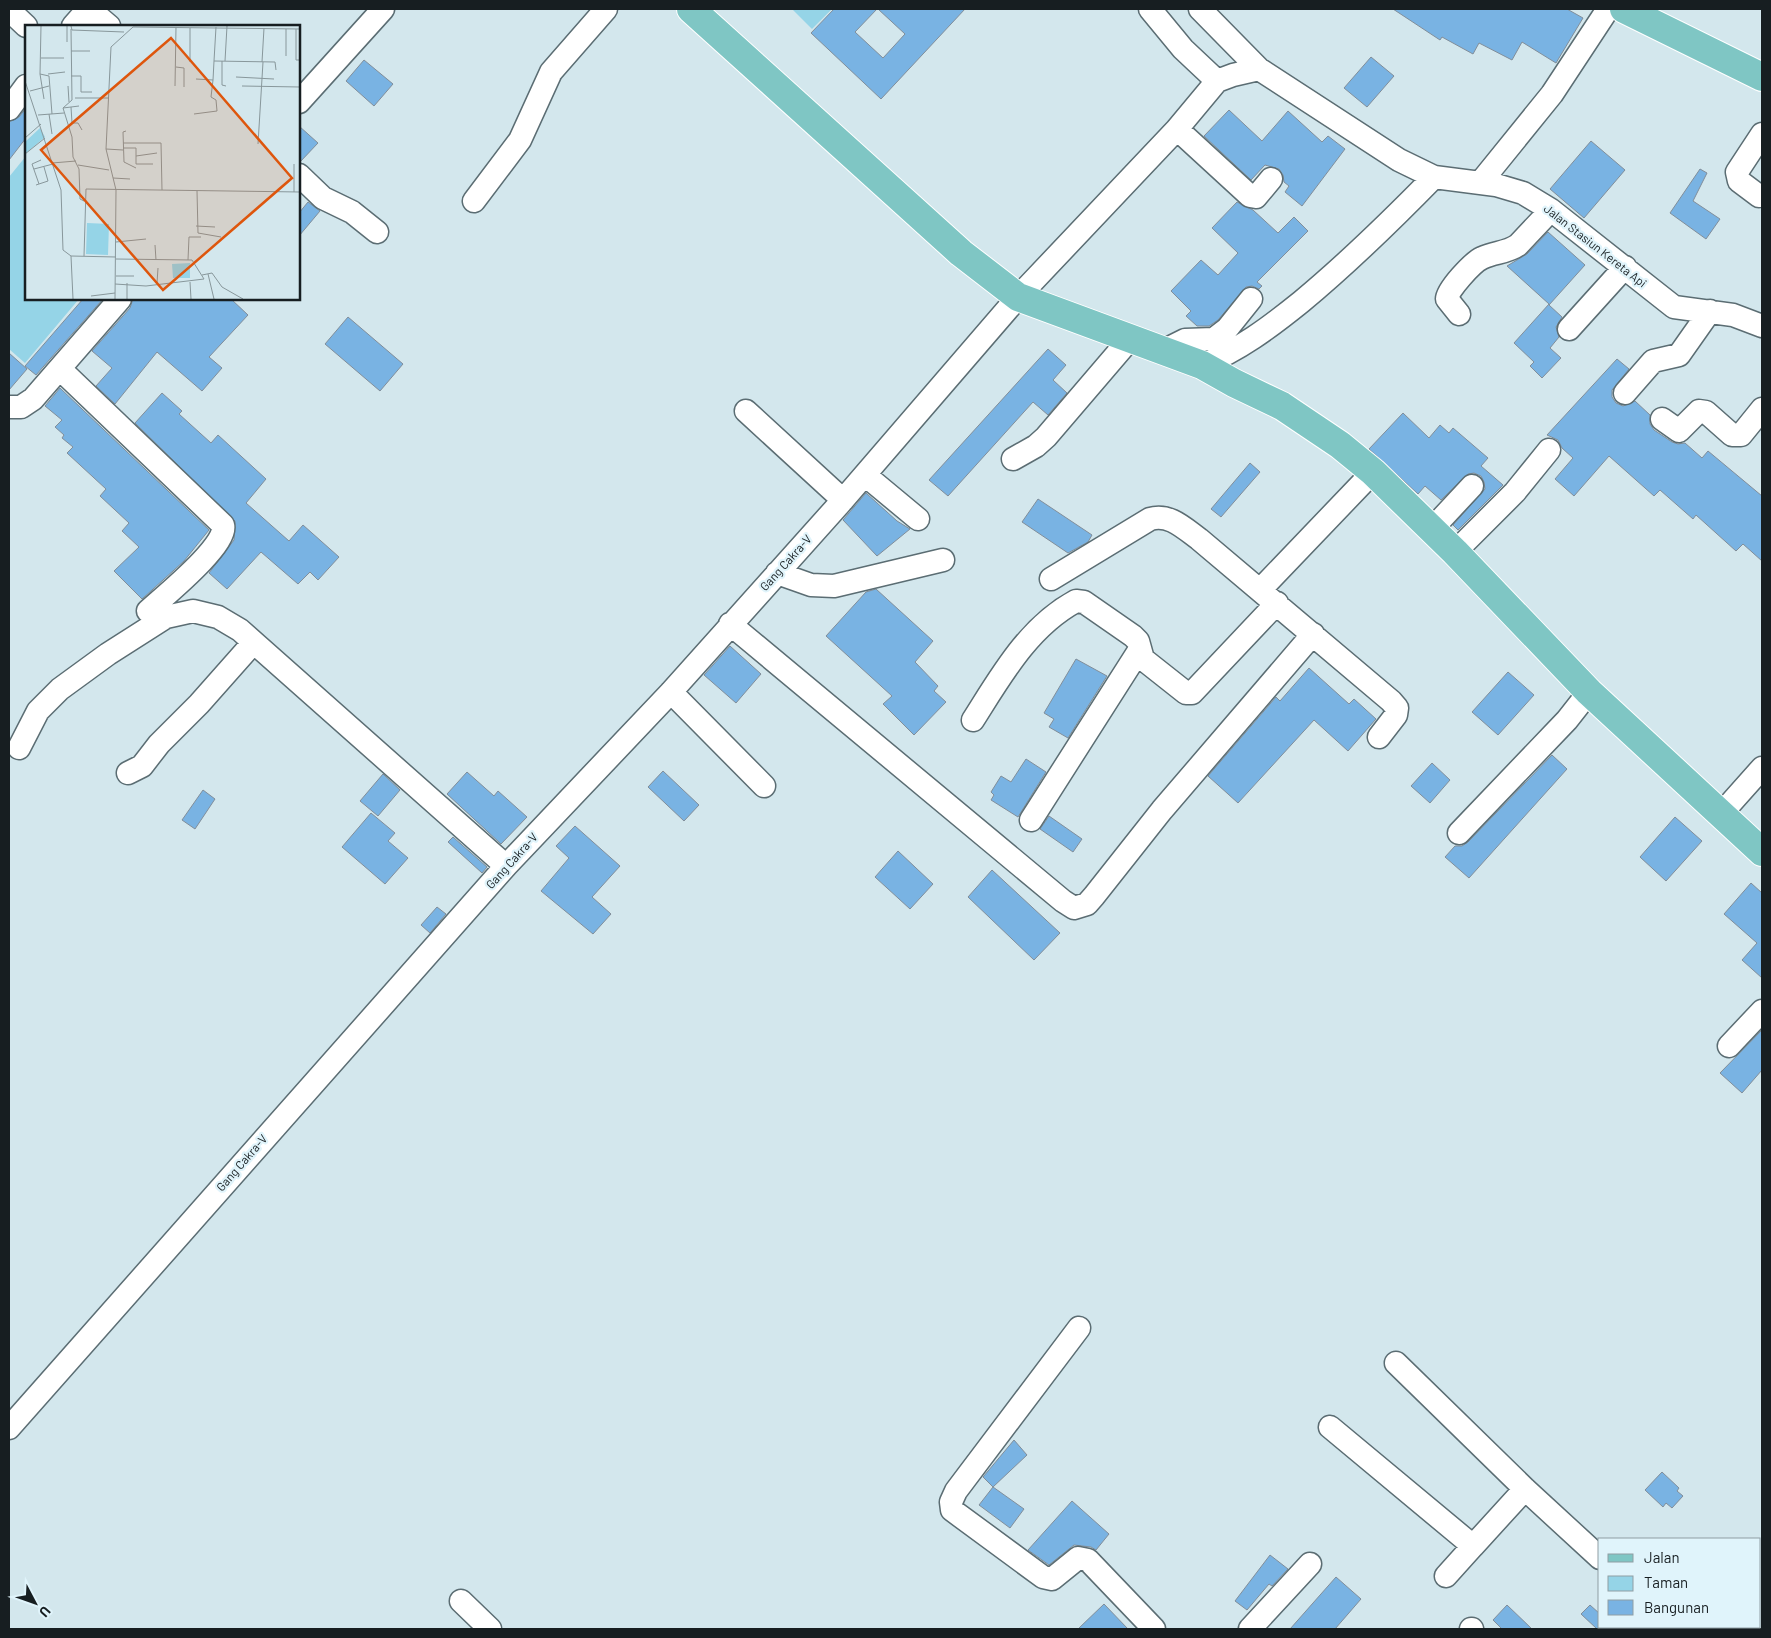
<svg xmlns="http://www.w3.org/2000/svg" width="1771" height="1638" font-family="Barlow,sans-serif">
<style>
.green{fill:#95d4e7}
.building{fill:#79b3e3;stroke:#818e9a}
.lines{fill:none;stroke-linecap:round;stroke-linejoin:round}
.minor-casing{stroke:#5b6d73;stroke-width:25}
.major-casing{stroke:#fff;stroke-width:30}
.minor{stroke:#fff;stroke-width:22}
.major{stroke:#7fc6c4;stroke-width:28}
.labels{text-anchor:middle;stroke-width:4.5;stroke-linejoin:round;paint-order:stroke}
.street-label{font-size:12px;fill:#171e21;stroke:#e0f4fb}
.inset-road{fill:none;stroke:#88979b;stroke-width:1}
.view{fill:#de560d;fill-opacity:0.15;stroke:#de560d;stroke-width:2.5}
.inset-edge{fill:none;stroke:#171e21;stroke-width:2.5}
</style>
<rect width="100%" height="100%" fill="#d3e7ed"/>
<path class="green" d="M792,9H832L812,29Z
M26,156V299H79L25,363L9,349V177Z"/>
<path class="building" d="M834,9H877L855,32L883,58L905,34L878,9H965L881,99L811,33Z
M1393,9H1567L1583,18L1556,63L1522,42L1512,60L1479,43L1473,54L1442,37L1440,40Z
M1371,57L1394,76L1367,107L1344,88Z
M364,60L393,84L374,106L346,81Z
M26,108V138L9,160V122L19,117Z
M1229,110L1262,141L1288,111L1322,142L1328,136L1345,149L1302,206L1285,192L1289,186L1284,182L1283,175L1279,169L1265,165L1251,180L1204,136Z
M299,126L318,143L300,162H299Z
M1591,141L1625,170L1584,218L1550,189Z
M1700,169L1707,173L1693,201L1720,219L1706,239L1670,213Z
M308,202L320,211L299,236V213Z
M1237,202L1253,210L1278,233L1294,217L1308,231L1257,282L1262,286L1259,289L1252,286L1246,287L1218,320L1209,326H1197L1186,316L1191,311L1171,291L1201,260L1218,275L1238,253L1212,228Z
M1548,232L1585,265L1549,305L1562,317L1556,327L1559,337L1550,348L1561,358L1542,378L1530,366L1534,362L1514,343L1549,304L1507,266L1527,254Z
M83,299H103L36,375L25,366Z
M133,299H231L248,315L209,357L222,368L202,391L157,352L115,404L96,386L112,368L92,351L130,308Z
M348,317L403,364L380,391L325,344Z
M1048,349L1066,365L1053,380L1067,393L1048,415L1033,402L948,496L929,480Z
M9,353L27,369L9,390Z
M1617,359L1629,369L1612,390V397L1616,403L1623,406L1635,401L1650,415V424L1654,430L1672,442L1678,444L1685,443L1702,458L1708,451L1762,496V561L1743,544L1736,551L1696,515L1693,519L1660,490L1654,496L1609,456L1574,496L1555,479L1573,458L1562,448L1558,440L1547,435Z
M60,388L209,530L184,561L142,599L114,571L139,547L122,531L129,523L100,496L106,489L67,453L73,447L62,438L64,435L55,427L62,420L45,406Z
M162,393L182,411L179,414L211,443L218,435L266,479L246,503L289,541L303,525L339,557L318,580L310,572L298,584L261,552L227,589L209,573L234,540L235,521L135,423Z
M1403,413L1429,438L1440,425L1449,433L1453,428L1488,458L1481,466L1503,485L1458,530L1453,525L1485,489L1484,482L1481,476L1474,473L1468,474L1441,500L1425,486L1418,494L1369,449Z
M1250,463L1260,472L1221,517L1211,509Z
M866,493L897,521L910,529L877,556L843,520Z
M1038,499L1092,535L1088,542L1068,553L1022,522Z
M876,589L933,641L915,662L938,686L934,691L946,702L914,735L883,704L892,696L826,636L866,592Z
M730,646L761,674L736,703L704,675Z
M1076,659L1107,676L1068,738L1049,727L1054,719L1044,713Z
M1309,668L1349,704L1354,699L1376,719L1348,751L1314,720L1238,803L1208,776L1276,697L1280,701Z
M1508,672L1534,695L1498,735L1472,712Z
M1552,755L1567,769L1469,878L1445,857L1455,846H1462L1468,842Z
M1026,759L1046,772L1018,817L991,800L994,795L991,792L1001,776L1011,782Z
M1432,763L1450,780L1430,803L1411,786Z
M663,771L699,805L684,821L648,787Z
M467,772L494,796L498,791L527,817L501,844L447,794Z
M383,774L400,790L378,816L360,801Z
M203,790L215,799L195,829L182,820Z
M371,813L395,833L388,841L408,858L385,884L342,847Z
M1049,816L1082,839L1073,852L1040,829Z
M1675,817L1702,841L1666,881L1640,857Z
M575,826L620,866L592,897L611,914L593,934L541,891L569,858L556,846Z
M453,837L487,867L482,873L448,842Z
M898,851L933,884L910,909L875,877Z
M992,870L1060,933L1034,960L968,897Z
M1751,883L1762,893V978L1742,960L1757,943L1724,914Z
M437,907L446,914L430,933L421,925Z
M1762,1030V1070L1742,1093L1720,1073Z
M1014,1440L1027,1455L993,1487L983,1477Z
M1662,1472L1679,1488L1677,1491L1683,1496L1672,1508L1666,1503L1663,1507L1645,1490Z
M993,1487L1024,1509L1010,1528L979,1505Z
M1072,1501L1109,1534L1096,1550L1091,1547L1074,1545L1049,1565L1028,1550Z
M1270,1555L1288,1569L1272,1586L1269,1584L1247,1610L1235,1601Z
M1336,1577L1361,1599L1335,1629H1290Z
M1104,1604L1128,1629H1078Z
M1507,1605L1532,1629H1502L1493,1620Z
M1590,1605L1600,1614V1629H1597L1581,1614Z"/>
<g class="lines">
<g class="minor-casing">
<path id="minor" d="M89,9L109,26
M1150,9L1183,49L1217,81
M1200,9L1259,69L1399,160L1434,177L1496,185L1523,193L1551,210L1674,307L1733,315L1762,326
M9,10L26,26
M73,26L88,9
M299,102L383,9
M9,109L26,86
M1177,129L1250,196L1256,197L1271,179
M299,175L323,198L352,212L377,232
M1480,183L1552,94L1608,9
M1759,196L1739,181L1737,172L1762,134
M474,201L520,140L551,72L606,9
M1459,314L1447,299C1447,290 1473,262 1482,258C1494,252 1507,253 1518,245L1551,210
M1569,329L1625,267
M1165,350L1185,340L1214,339L1227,329L1251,299
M1202,365C1238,351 1270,327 1301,302C1348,263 1391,221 1434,177
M60,369L223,525C229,544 163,597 148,611
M1625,393L1653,361L1679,355L1710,311
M9,407H21L33,399L120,299
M746,411L843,500
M1662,419L1679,431L1699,411L1706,412L1732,435H1741L1762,409
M1013,459L1036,446L1046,437L1129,340
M865,475L918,519
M1431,530L1472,486
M1455,552L1515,492L1549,450
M777,573L811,585L834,586L943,560
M1051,579L1150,519C1169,513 1184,528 1199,539L1391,701L1397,708L1396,715L1379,737
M1261,589L1373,472
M730,624L1063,901L1074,908L1087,904L1094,896L1162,810L1313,634
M671,692L764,786
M973,720C1001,676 1028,627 1076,601L1084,602L1133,636L1138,641L1143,659L1186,693H1192L1277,603
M19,748L38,711L60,689L108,654L166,617L193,611L218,617L240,630L506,866
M128,773L142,766L159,744L199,704L253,643
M1721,814L1762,768
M1031,820L1140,649
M1459,833L1567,720L1589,692
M1729,1046L1762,1011
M1079,1328L956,1491L951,1502L952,1510L1043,1577L1052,1579L1078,1558L1088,1560L1154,1629
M1396,1363L1525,1489L1600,1558
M1330,1427L1473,1546L1525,1489
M9,1428L506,866L671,692L843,500L1018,297L1177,129L1217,81L1233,75L1259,69
M1446,1576L1473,1546
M461,1601L490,1629
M1715,1627L1717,1629
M1250,1629L1310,1564
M1471,1629H1472"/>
</g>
<g class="major-casing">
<path id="major" d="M691,9L961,253L1018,297L1202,365L1234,383L1282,406L1340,445L1373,472L1455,552L1589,692L1762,852
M1624,9L1762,77"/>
</g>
<use href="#minor" class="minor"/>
<use href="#major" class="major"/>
</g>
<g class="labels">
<g class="street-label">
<text transform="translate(1595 246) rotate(38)" y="4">Jalan Stasiun Kereta Api</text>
<text transform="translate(786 563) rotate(-48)" y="4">Gang Cakra-V</text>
<text transform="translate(512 861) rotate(-48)" y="4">Gang Cakra-V</text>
<text transform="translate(242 1163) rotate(-49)" y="4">Gang Cakra-V</text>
</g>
</g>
<g transform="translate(25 25)">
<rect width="275" height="275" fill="#d3e7ed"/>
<path d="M15,103L20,112L0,129V117ZM62,198L84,199L83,230L61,229ZM165,238V253H148L147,239Z" fill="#95d4e7"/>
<path class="inset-road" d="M16,1L15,49L24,51L27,89M42,1V17M46,1L47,5L99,7M165,3V37M46,4L47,75L38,83L47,112L48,132L54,144L55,174L59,176M261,4V31M271,4V35H275M46,26H65M16,33H39M189,36L191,2M197,36V60L201,61M200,36L202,1M237,37L239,3M151,42L159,43V62M15,49L19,74M23,49L40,47M46,51H56V67H67M211,52L249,54M171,54L188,55L189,36L250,37L251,45M0,56L36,165L38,225L46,231L91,232M43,61L44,77M150,61L151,2M217,61L275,62M5,66L24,61M50,73H83M46,82L47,98H53L57,105M38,83L54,81M24,89L27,109M169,89L192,86L191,75L186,72L188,55M13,90L39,88M101,106L98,107L99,137L111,143M0,113L16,99M98,118H136L137,165M233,119L238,37M98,123H111V139H128M81,124L98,125M0,129L20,113M111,131L132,128M27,138L51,136M53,140L84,145M9,144L28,139M88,153L105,154M14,159L7,139L16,135M11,160L23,156L19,142M61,164L275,167M172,166L173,208L196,212M269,167V139M171,201L190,202M91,217L121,214M130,220L131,235M46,231L48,274M59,231L61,164M163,235L164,212H176M183,249L189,274M177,250L187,248L197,262L218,274M91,251H109M165,257L166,274M132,258L133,243M90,259L121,261L179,254L167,235L91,234M66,271L90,268M90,274L91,165L81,124L86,22L108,2L275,4M102,274V258"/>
<path class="view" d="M146,13L267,153L138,265L16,125Z"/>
<rect width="275" height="275" class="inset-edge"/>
</g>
<rect width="1771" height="1638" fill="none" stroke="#171e21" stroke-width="20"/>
<rect x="1598" y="1538" width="162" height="90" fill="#e0f4fb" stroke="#909ea4"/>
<rect x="1608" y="1554" width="25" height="8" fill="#7fc6c4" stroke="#909ea4"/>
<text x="1644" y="1563" font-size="15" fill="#171e21">Jalan</text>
<rect x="1608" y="1576" width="25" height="15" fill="#95d4e7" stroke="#909ea4"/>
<text x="1644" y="1588" font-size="15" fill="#171e21">Taman</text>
<rect x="1608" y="1600" width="25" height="15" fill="#79b3e3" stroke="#909ea4"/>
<text x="1644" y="1613" font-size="15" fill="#171e21">Bangunan</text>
<g transform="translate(35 1603) rotate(131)" stroke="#e0f4fb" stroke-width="4" paint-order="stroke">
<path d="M0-4L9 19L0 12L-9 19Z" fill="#171e21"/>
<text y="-8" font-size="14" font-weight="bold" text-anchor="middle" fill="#171e21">U</text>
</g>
</svg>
